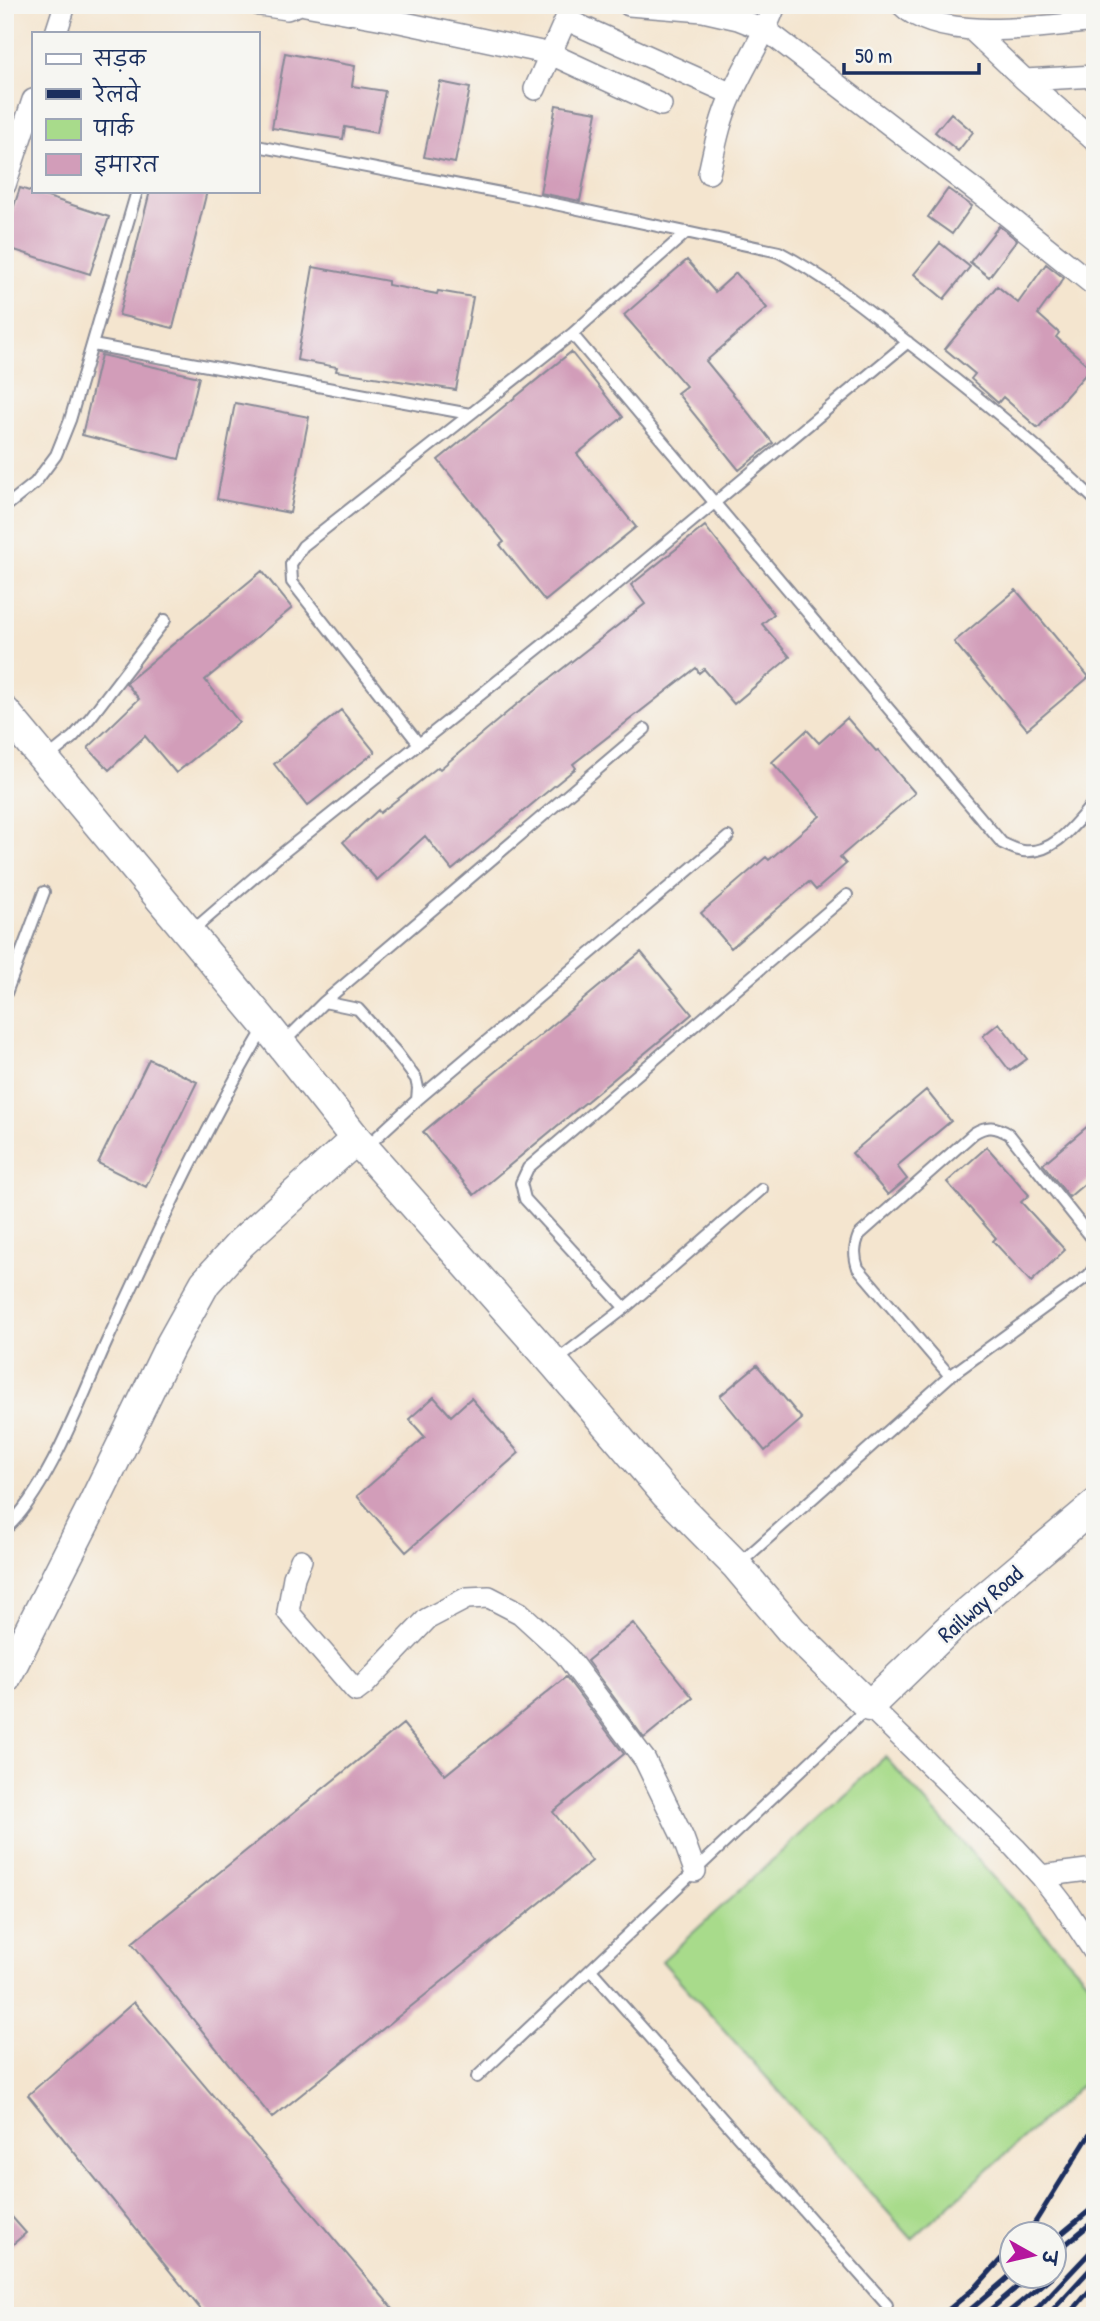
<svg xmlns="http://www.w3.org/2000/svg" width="1100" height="2321" font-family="'Patrick Hand','Playpen Sans Deva',sans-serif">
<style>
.green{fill:#a8db8b;stroke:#628574;stroke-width:2}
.building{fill:#d29db9}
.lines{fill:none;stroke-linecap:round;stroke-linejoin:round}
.lane-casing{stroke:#888a96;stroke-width:14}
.street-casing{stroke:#888a96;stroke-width:24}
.secondary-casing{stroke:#888a96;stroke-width:33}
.lane{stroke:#fff;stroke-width:10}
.street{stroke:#fff;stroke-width:21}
.secondary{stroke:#fff;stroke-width:30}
.rail{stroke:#1b2f5e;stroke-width:5}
.labels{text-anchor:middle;stroke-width:5;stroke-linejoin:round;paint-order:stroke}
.street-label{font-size:23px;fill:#1b2f5e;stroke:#f6f6f2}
</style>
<rect width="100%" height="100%" fill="#f6f6f2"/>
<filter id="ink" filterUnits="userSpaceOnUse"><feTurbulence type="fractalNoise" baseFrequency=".0143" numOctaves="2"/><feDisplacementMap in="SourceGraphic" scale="14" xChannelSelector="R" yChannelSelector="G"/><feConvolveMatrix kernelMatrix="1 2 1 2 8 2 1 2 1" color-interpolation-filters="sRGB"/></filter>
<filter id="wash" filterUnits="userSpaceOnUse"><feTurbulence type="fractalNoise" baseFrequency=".00686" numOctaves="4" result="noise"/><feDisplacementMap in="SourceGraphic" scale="28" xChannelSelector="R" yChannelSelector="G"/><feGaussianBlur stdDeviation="1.57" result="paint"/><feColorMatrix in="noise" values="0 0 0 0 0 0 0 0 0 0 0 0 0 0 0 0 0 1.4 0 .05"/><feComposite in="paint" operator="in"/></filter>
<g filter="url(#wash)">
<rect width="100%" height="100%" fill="#f4e5cf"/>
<path class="green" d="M885,1757L1095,1989V2073L912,2239L662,1961Z"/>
<g id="blocks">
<path class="building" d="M285,53L355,66L352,86L385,91L377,133L345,127L343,139L272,128Z
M440,82L470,88L455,163L424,157Z
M556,105L597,112L580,201L540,193Z
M951,113L973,132L958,151L935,132Z
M20,188L109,217L90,274L5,247V233Z
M948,189L972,206L952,234L928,217Z
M150,191H207L173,328L119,315Z
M999,226L1017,240L989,277L970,262Z
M940,243L970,267L944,299L914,274Z
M687,260L715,292L736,273L767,308L706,361L773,443L739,470L677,393L686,386L624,315Z
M1046,264L1064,278L1038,314L1059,333L1056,337L1091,368L1038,428L1003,397L998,403L971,379L975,374L945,349L997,286L1018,303Z
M313,267L388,281V285L437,294L438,291L473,297L456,390L336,371L337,367L297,360Z
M571,352L623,417L577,454L636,527L545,601L500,545L504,542L438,460Z
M101,355L199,377L179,459L82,435Z
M235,403L309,417L290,513L217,499Z
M705,526L774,614L762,624L790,657L734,704L704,669L699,673L696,668L573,764L576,768L452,870L425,836L377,880L343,842L378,810L380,813L438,767L440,769L516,705L645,604L631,585Z
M262,571L292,608L205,680L239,722L176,773L145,736L109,770L88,748L139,699L126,683Z
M1016,590L1089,677L1027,729L954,642Z
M341,710L375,752L307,806L274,764Z
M847,718L876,751L878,750L915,793L840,857L846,864L816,890L809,882L731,948L701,913L766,857L769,860L820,816L772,762L807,730L819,743Z
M641,952L692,1014L474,1195L423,1132Z
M999,1023L1027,1059L1010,1071L983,1036Z
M149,1059L197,1082L146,1187L98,1163Z
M926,1090L951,1121L897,1166L907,1179L888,1195L852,1153Z
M1095,1120V1175L1069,1197L1043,1164Z
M987,1147L1029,1195L1021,1202L1065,1250L1031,1282L993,1241L996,1238L947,1182Z
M757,1365L802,1419L765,1451L720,1396Z
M434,1397L451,1416L471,1398L519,1453L406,1552L357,1496L425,1437L409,1419Z
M633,1623L693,1698L644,1738L587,1661Z
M566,1677L624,1754L553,1812L592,1861L272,2118L132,1943L403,1724L445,1775Z
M134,2002L399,2316H206L28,2095Z
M5,2209L26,2233L5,2251Z"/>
</g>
</g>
<g filter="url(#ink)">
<use href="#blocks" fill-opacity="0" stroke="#888a96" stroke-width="2"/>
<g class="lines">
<g class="lane-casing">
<path id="lane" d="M257,146L522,197L779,252C827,277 868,311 910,344C974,393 1037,444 1095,500
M572,334L1002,843C1008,846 1016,850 1023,851C1055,855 1076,822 1095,801
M93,345L470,414
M5,507L35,483L56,455L70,420L137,191
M419,744L292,582L291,564L303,546L572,334L687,232
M47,758L73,737L90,718L165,620
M192,931L279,856L570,623L908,342
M5,996L44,892
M324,1002L645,729
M282,1044L324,1002L358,1009L366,1018L396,1052L416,1079L418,1088L417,1100L365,1148
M417,1100L728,837
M625,1308L525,1199L521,1183L528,1168L847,895
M555,1362L625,1308L762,1189
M950,1376L858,1268C854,1256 854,1247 859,1235L974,1133C987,1125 995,1126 1009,1134L1095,1242
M5,1530C50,1487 82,1396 108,1339C157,1233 205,1127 265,1027
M739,1564L950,1376L1089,1275L1095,1266
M591,1970L887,2305
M477,2077L867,1708"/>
</g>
<g class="street-casing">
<path id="street" d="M260,5L287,9L298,5
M305,5L400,22L551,54L661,105
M629,5L703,11L738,19L766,30L989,201L1095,286
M902,5C941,44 1044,26 1095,21
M567,20L732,94
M972,30L1025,80L1095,76
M56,33L65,5
M1025,80L1095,141
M535,89L572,5
M709,173C715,146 720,119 732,94C745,64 764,37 775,5
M5,185L33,100
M301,1560L294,1577L288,1612L356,1691L364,1685L427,1619L467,1598L489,1597L520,1613L565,1654L645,1760L683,1838L695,1871
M869,1706L1015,1848L1041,1876L1062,1903L1095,1953
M1041,1876L1095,1869"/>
</g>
<g class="secondary-casing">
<path id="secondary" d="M5,712L266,1025L356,1139L241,1243L205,1283L170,1346L89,1513L5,1679
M356,1139L554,1363L666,1494L737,1566L791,1630L869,1706L954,1624L1095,1505"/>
</g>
<use href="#lane" class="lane"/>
<use href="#street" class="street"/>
<use href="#secondary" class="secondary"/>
<path class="rail" d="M1025,2234L1034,2224L1095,2126
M1054,2240L1095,2206
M1054,2254L1095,2220
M941,2316L976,2287L1012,2247
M963,2316L1012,2274
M983,2316L1030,2276
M1004,2316L1052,2276
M1030,2316L1095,2247
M1047,2316L1095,2264
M1068,2316L1095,2284"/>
</g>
</g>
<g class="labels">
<g class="street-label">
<text transform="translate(980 1604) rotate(-41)" y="8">Railway Road</text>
</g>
</g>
<rect width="1100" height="2321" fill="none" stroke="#f6f6f2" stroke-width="28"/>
<rect x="32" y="32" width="228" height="161" fill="#f6f6f2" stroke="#9ea6b7" stroke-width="2"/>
<rect x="46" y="54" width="35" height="10" fill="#ffffff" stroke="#9ea6b7" stroke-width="2"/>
<text x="94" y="66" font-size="21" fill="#1b2f5e">सड़क</text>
<rect x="46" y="89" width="35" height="10" fill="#1b2f5e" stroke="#9ea6b7" stroke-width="2"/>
<text x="94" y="102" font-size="21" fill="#1b2f5e">रेलवे</text>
<rect x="46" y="119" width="35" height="21" fill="#a8db8b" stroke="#9ea6b7" stroke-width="2"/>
<text x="94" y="136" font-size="21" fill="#1b2f5e">पार्क</text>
<rect x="46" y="154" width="35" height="21" fill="#d29db9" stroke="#9ea6b7" stroke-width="2"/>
<text x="94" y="172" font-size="21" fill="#1b2f5e">इमारत</text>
<g transform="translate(1033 2255) rotate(98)"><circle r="33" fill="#f6f6f2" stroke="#9ea6b7" stroke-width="2"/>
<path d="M0-5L12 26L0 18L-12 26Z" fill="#b5179e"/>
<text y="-10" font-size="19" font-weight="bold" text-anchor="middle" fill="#1b2f5e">उ</text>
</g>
<path d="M844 63v10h135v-10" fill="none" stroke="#1b2f5e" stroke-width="3.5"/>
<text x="855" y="63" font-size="21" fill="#1b2f5e" stroke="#f6f6f2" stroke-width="5" paint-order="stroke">50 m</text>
</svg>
